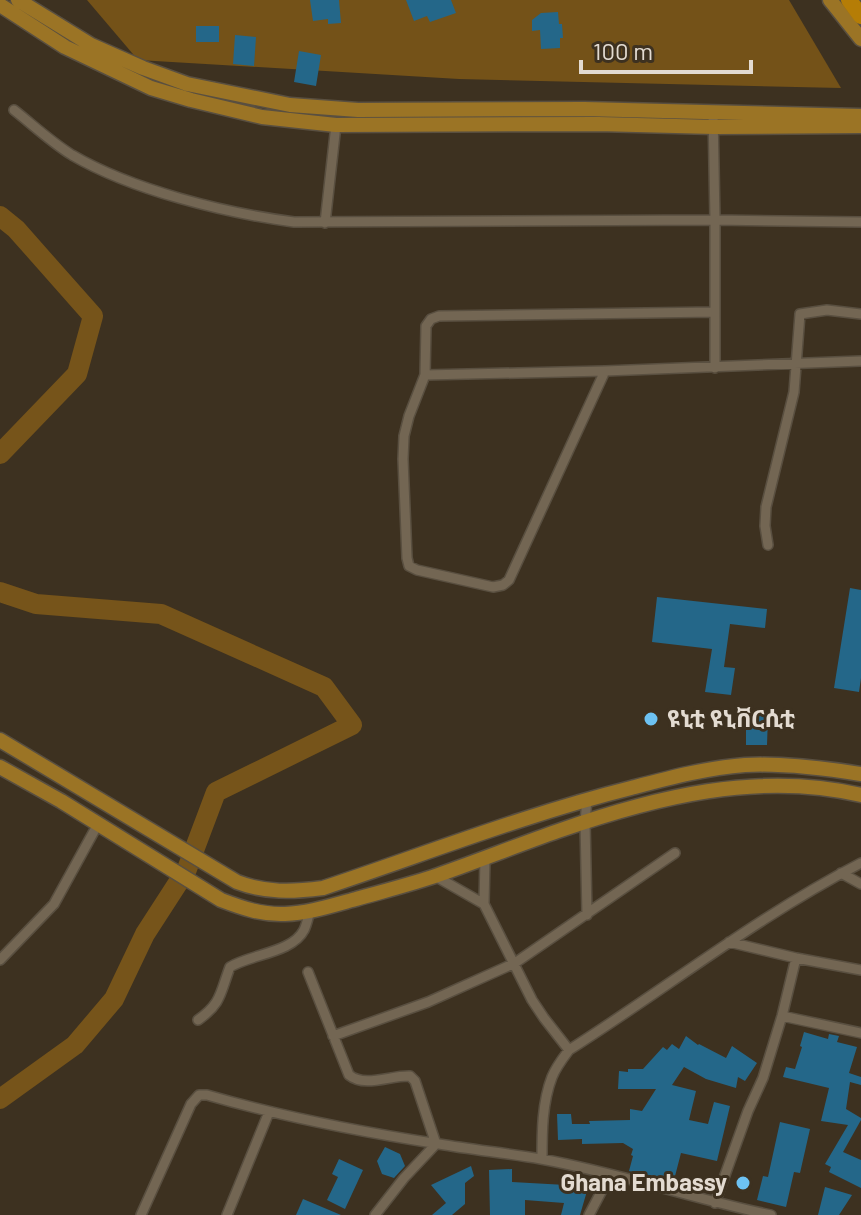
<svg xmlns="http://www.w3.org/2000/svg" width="861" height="1215" font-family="Barlow,'Noto Sans Ethiopic',sans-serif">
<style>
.forest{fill:#745218}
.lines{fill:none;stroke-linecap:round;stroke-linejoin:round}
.river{stroke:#76541a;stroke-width:20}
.building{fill:#246789}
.street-casing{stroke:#594f40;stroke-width:12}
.primary-casing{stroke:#594f40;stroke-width:17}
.highway-casing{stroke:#594f40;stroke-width:19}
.street{stroke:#736653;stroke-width:9}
.primary{stroke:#9b7425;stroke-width:14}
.highway{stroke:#b57d06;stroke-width:16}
.poi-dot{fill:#6dc2f3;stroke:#3d3120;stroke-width:3}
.labels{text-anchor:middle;stroke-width:6;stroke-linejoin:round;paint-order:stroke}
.poi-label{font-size:24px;font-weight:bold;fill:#e3dbd1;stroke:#3d3120;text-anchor:start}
</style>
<rect width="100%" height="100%" fill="#3d3120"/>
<path class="forest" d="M87,0H789L841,88L459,79L138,60Z"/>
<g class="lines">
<path class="river" d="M0,216L16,229L93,316L77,374L0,454
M0,592L36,604L161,614L324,687L352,725L216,792L187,869L145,934L114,999L75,1045L0,1099"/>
</g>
<path class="building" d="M310,0H339L341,23L328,24V19L313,21Z
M406,0H451L456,13L430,22L427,16L414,21Z
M558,12L559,24H562L563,38H560V48L541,49L540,30L532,31V20L541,13Z
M196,26H219V42H196Z
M235,35L256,37L254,66L233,64Z
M299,51L321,55L316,86L294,82Z
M850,588L861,590V678L859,692L834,688Z
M657,597L767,609L765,628L730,624L724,667L735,668L731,695L705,692L712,649L652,642Z
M746,716H768L767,745H746Z
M804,1032L828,1039L829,1034L839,1036L837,1042L857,1047L849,1073L861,1077V1085L850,1082L846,1109L861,1118V1120L843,1152L861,1160V1188L829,1172L831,1167L825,1164L848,1125L821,1121L829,1088L783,1077L786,1067L795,1069L802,1047L800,1046Z
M686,1036L698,1045L699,1044L726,1058L732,1046L757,1063L745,1081L738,1077L736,1088L706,1079L684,1067L672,1085L696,1091L689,1120L708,1124L714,1102L730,1106L717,1161L681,1153L674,1180L629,1171L633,1156L631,1155L633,1149L623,1143L582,1144V1139L558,1140L557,1114H571L572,1124H590L589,1121L630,1120V1109L642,1111L656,1089H618L619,1071L628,1072V1069H643L663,1047L667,1050L672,1044L679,1049Z
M780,1122L810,1129L800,1173L794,1172L786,1207L757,1200L763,1176L768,1177Z
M385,1147L400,1154L405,1166L394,1178L382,1174L377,1161Z
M339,1159L363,1170L345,1209L327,1200L338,1177L332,1174Z
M471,1166L474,1176L465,1183V1204L452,1215H432L446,1203L431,1185Z
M512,1169V1182L566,1185L587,1191L580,1215H561L564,1203L525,1200V1215H490L489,1170Z
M825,1187L852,1195L839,1215H818Z
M303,1199L341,1215H296Z"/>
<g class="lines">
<g class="street-casing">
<path id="street" d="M14,110C33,125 51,142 72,155C132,190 225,213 294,222L715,220L861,222
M713,112L715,220V368
M325,223L336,125
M605,371L509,580L503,585L493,587L417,570L409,566L407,558L403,459L404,436L409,416L425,375L426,326L431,319L439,316L714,312
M425,375L605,371L861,361
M768,545L765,526L766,507L794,392L800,314L827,310L861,314
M587,799L585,822L587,915
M485,858L484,904L532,1000L544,1018L569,1050C563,1058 556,1067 552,1077C542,1103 542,1132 542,1159
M841,873L861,884
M435,876L484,904
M729,942L796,958L861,970
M0,960L54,904L98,824
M308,972L349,1075C365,1088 391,1075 410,1076L415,1081L436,1144L404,1178L375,1215
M782,1016L861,1033
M198,1020C222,1003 220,993 230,967C251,954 292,953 304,930C307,924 308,917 310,911
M333,1036L428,1002L515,963L675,853
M569,1050C667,988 758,916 861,863
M715,1203L748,1111L763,1078L782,1016L796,958
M141,1215L191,1104L199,1095H207C283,1117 361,1132 439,1144C473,1150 507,1153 541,1159C619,1173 694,1199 771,1215
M227,1215L269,1112
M589,1215L610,1175"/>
</g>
<g class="primary-casing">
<path id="primary" d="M18,0L91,45L143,68L187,84L290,105L358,110L584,109L861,116
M830,0L861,39
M0,5L65,47L151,88L191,100L262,117L336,125L598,124L714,127L861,126
M0,740L237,882C266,893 292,892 323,888C425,854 527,814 631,788C669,778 706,768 745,765C784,763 823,768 861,774
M0,767L61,801L221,900C242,908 262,915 285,914C310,913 333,905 356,899C384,891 412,884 438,875C478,861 518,845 558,831C655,797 759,771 861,795"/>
</g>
<g class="highway-casing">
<path id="highway" d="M849,0L861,16"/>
</g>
<use href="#street" class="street"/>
<use href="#primary" class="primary"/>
<use href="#highway" class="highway"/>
</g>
<g class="poi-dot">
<circle cx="651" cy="719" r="8"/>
<circle cx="743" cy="1183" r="8"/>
</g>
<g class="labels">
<g class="poi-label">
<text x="667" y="727">ዩኒቲ ዩኒቨርሲቲ</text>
<text x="727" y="1191" text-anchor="end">Ghana Embassy</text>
</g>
</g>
<path d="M581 60v12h170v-12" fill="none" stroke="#e3dbd1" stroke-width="4"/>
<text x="593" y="60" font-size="24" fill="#e3dbd1" stroke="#3d3120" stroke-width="6" paint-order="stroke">100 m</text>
</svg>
